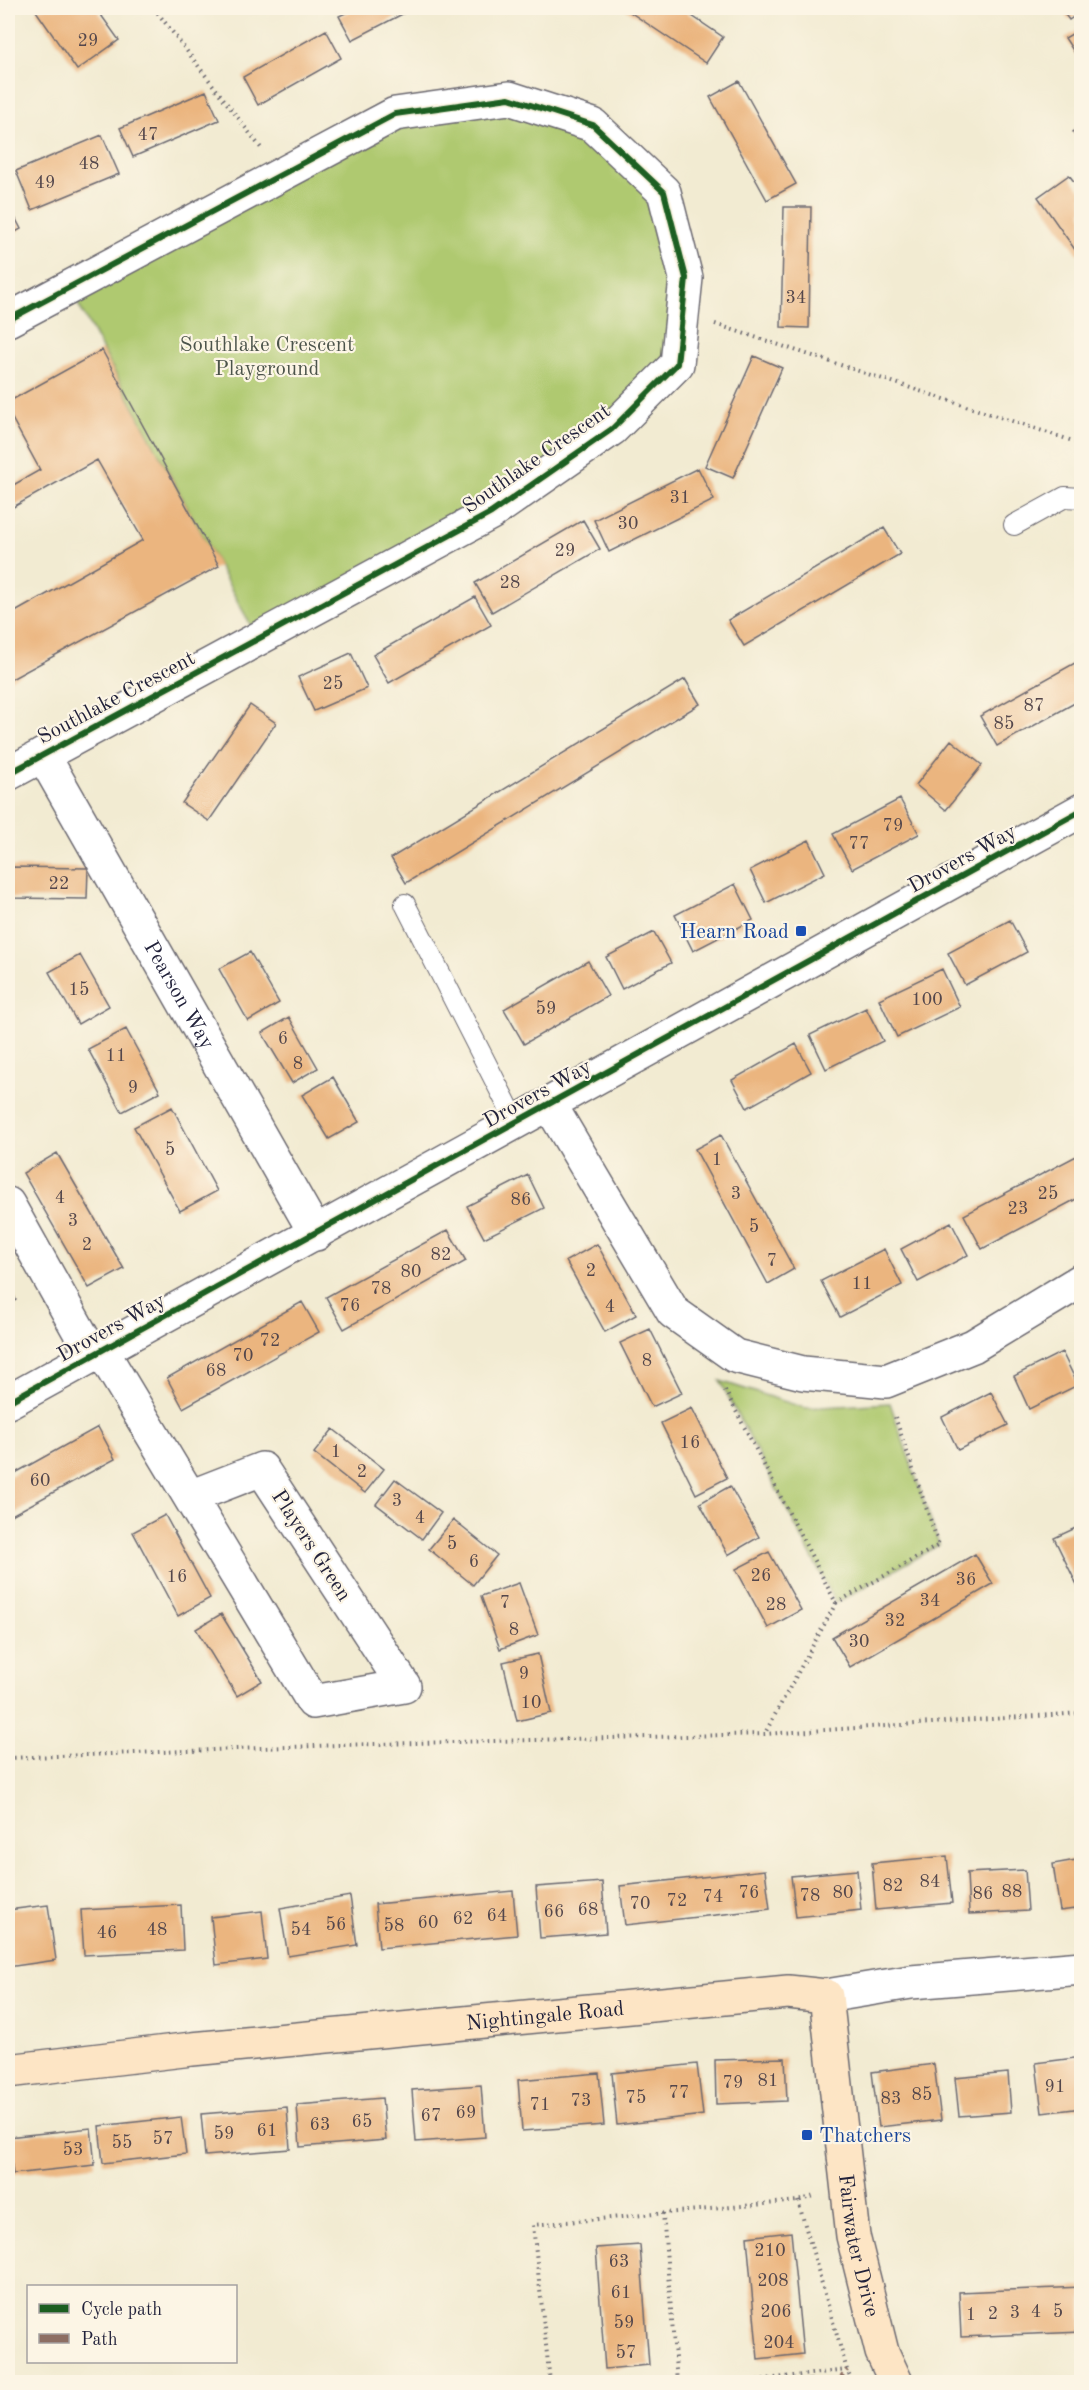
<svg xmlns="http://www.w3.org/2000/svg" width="1089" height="2390" font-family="'Old Standard TT',serif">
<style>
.green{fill:#afc96f;stroke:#687655;stroke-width:1.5}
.building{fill:#ebb57f}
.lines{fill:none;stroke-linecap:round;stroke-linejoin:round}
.lane-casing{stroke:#6b6870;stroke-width:22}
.street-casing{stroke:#6b6870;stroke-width:36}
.secondary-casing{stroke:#6b6870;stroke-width:36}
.path{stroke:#6b6870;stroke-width:4;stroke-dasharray:1.5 4.5;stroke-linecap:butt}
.lane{stroke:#fff;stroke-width:20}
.street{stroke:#fff;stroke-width:33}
.secondary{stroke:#fde5c5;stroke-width:33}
.quiet{stroke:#8d6e63;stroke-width:4.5;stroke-dasharray:9 4.5;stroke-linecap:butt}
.cycleway-casing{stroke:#fcf5e5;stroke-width:10}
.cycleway{stroke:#1b5e20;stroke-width:6}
.transit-dot{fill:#1a4fb4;stroke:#fcf5e5;stroke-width:2}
.labels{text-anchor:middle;stroke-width:4.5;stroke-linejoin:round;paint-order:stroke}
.number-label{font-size:18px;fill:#54474c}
.park-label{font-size:21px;fill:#4c544b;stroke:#fcf5e5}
.street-label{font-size:21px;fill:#22223b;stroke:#fcf5e5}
.transit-label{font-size:21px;fill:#164399;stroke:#fcf5e5;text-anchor:end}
</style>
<rect width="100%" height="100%" fill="#fcf5e5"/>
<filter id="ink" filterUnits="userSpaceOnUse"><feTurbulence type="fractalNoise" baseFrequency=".0167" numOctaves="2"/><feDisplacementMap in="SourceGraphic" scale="12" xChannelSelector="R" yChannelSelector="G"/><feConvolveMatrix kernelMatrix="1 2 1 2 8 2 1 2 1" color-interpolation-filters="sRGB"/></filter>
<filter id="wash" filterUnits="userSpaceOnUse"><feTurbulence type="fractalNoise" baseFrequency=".008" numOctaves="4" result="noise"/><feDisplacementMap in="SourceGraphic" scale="24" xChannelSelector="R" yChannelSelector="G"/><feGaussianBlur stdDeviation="1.35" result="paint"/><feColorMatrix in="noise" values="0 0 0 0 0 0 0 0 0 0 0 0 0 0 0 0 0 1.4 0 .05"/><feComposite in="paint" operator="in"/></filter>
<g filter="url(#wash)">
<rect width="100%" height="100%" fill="#f2ebd2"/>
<path class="green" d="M509,98L593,125L664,192L677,364L612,429L258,639L69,287L395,114Z
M720,1381L805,1408L890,1403L939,1545L836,1603Z"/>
<g id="blocks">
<path class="building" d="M40,8H96L119,40L77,70L36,11Z
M356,8H414L352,40L339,16Z
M624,8H680L723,37L706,63Z
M1060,8H1082V11L1069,20Z
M1082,28V64L1065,38Z
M326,30L341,58L258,105L243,77Z
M739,81L796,184L767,200L710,97Z
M206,91L219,120L133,157L120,128Z
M1082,125V144L1073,132Z
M102,135L119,174L32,210L16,171Z
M1069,175L1082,192V251L1078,254L1038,197Z
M8,204L21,229L8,236Z
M784,207H811L809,328L781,327Z
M102,350L219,566L8,681V616L143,540L97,460L8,510V488L40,470L8,411V402Z
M754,356L782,368L733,478L705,466Z
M698,468L714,500L609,552L594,520Z
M583,520L600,549L492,612L475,583Z
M884,528L900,554L744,646L728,620Z
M475,597L491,625L389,683L373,655Z
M351,653L367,688L314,711L298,677Z
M1082,659V699L997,746L980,716Z
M685,679L700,704L406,883L391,858Z
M250,705L276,723L209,821L182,803Z
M951,740L982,765L946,810L916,785Z
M900,799L919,834L852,869L833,834Z
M809,840L825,873L766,903L750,870Z
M8,867L88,868L87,899L8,898Z
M735,884L753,920L693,951L675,915Z
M1010,920L1027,952L965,985L948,953Z
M654,932L671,963L622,989L606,957Z
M250,952L279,1003L248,1021L219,969Z
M80,955L109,1006L78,1024L49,972Z
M588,961L608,996L524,1044L504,1009Z
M942,969L960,1007L897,1037L879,999Z
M866,1008L883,1041L826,1069L810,1035Z
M289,1017L318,1068L292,1083L262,1033Z
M126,1029L160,1092L122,1112L88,1049Z
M796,1044L811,1072L747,1108L732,1080Z
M333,1077L359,1122L329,1139L302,1095Z
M172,1107L217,1191L180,1211L134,1127Z
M721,1135L794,1269L768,1284L695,1149Z
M57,1153L124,1269L89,1288L23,1173Z
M1082,1153V1196L982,1249L964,1215Z
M528,1175L544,1208L484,1238L467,1206Z
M951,1222L968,1255L918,1282L901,1249Z
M448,1230L466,1261L344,1329L326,1297Z
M597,1244L636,1315L605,1332L566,1261Z
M884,1249L902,1285L840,1317L821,1281Z
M8,1284L16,1300L8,1305Z
M302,1302L319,1332L183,1408L167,1378Z
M650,1329L682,1393L652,1407L620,1343Z
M1062,1352L1078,1385L1029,1409L1014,1376Z
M991,1392L1008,1425L958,1450L942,1417Z
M692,1408L727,1478L696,1494L661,1423Z
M98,1427L115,1459L8,1517V1477Z
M333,1429L384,1469L365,1493L314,1453Z
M395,1479L441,1513L422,1539L376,1504Z
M730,1486L759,1537L728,1555L700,1503Z
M165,1515L210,1598L178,1616L133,1532Z
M453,1520L497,1555L473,1585L429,1549Z
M1082,1525V1595L1054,1538Z
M769,1552L801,1610L768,1628L736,1569Z
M975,1554L993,1584L850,1667L832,1637Z
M519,1583L538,1635L500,1649L481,1596Z
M221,1614L262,1681L237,1696L196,1629Z
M538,1654L551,1713L517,1721L503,1662Z
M947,1856L952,1903L876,1910L872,1863Z
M1082,1859V1908L1060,1911L1053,1864Z
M765,1870L770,1909L625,1925L620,1886Z
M857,1870L861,1910L796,1917L791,1876Z
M1025,1870L1028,1911L969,1914L967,1873Z
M602,1882L606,1933L540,1938L536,1887Z
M513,1891L517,1935L379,1948L375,1904Z
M350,1896L357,1945L288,1956L280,1908Z
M48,1905L56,1960L8,1967V1910Z
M181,1905L183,1950L84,1955L81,1910Z
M262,1911L267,1959L216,1965L211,1917Z
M1082,2057V2108L1042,2113L1036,2063Z
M785,2058L787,2101L716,2104L715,2060Z
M697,2064L703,2115L617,2125L612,2073Z
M934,2064L941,2120L879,2127L872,2072Z
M599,2073L604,2125L522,2131L518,2080Z
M1008,2073L1011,2112L959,2116L955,2078Z
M481,2085L485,2137L416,2142L412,2090Z
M382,2098L386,2140L300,2147L297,2105Z
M287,2107L290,2149L205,2156L201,2114Z
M181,2117L186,2154L103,2163L99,2126Z
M91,2128L95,2165L13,2174L8,2137Z
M791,2232L803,2354L758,2359L747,2237Z
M640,2245L649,2365L605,2369L596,2248Z
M1082,2287V2332L961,2337L959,2292Z
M811,2379V2382H794V2381Z"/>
</g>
</g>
<g filter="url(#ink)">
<use href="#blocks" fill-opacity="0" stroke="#6b6870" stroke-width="1.5"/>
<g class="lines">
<g class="lane-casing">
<path id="lane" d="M1014,525L1065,497L1082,498
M405,904L517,1124"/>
</g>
<g class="street-casing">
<g id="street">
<path d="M8,320L395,114L509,98L593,125L664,192L686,278L677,364L612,429L491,513L8,774"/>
<path id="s1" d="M43,755L316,1234"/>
<path d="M550,1105L673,1312L735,1356L803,1373L886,1381L973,1346L1082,1280"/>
<path d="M8,1204L93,1356"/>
<path d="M102,1351L313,1702L404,1686L262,1469L190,1497"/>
<path d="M8,1402L1082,810"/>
<path d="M826,1996L911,1982L1082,1968"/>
</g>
</g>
<g class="secondary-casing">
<g id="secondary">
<path id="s2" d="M8,2071L192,2049L788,1992L826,1996L853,2236L882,2352L896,2382"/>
</g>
</g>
<path class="path" d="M154,8L261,148
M715,324L1076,442L1082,450
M725,1390L836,1603L765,1733
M836,1603L939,1545L894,1414
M8,1758L339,1745L765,1734L1082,1713
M798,2201L847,2370L853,2382
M663,2213L677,2382
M550,2382L533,2225L798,2201L814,2196
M739,2382L847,2370"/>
<use href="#lane" class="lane"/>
<use href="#street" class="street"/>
<use href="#secondary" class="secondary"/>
<path class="quiet" d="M838,2382L847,2370"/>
<g class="cycleway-casing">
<path id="cycleway" d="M8,320L395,114L509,98L593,125L664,192L686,278L677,364L612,429L491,513L8,774
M8,1402L1082,810"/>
</g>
<use href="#cycleway" class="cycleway"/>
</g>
</g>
<g class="transit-dot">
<rect x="795" y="925" width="12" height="12" rx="3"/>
<rect x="801" y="2129" width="12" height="12" rx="3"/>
</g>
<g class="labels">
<g class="number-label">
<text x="88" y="46">29</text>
<text x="148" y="140">47</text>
<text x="89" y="169">48</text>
<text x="45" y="188">49</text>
<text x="796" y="303">34</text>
<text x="680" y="503">31</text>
<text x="628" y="529">30</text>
<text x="565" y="556">29</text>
<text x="510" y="588">28</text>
<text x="333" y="689">25</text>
<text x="1034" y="711">87</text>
<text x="1004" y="729">85</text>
<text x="893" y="831">79</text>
<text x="859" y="849">77</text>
<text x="59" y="889">22</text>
<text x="79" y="995">15</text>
<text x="927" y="1005">100</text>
<text x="546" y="1014">59</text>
<text x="283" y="1044">6</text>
<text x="116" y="1061">11</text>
<text x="298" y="1069">8</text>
<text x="133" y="1093">9</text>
<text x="170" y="1155">5</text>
<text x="717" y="1165">1</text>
<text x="736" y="1199">3</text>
<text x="1048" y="1199">25</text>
<text x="60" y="1203">4</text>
<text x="521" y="1205">86</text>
<text x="1018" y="1214">23</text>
<text x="73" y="1226">3</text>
<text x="754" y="1232">5</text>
<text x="87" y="1250">2</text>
<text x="441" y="1260">82</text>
<text x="772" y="1266">7</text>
<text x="591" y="1276">2</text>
<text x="411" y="1277">80</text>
<text x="862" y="1289">11</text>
<text x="381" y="1294">78</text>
<text x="350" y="1311">76</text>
<text x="610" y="1312">4</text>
<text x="270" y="1346">72</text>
<text x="243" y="1361">70</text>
<text x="647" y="1366">8</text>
<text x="216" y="1376">68</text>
<text x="690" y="1448">16</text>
<text x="336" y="1457">1</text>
<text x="362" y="1477">2</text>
<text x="40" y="1486">60</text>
<text x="397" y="1506">3</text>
<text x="420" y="1523">4</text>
<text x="452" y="1549">5</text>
<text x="474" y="1567">6</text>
<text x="761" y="1581">26</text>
<text x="177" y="1582">16</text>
<text x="966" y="1585">36</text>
<text x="930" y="1606">34</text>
<text x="505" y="1608">7</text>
<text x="776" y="1610">28</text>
<text x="895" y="1626">32</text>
<text x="514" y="1635">8</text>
<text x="859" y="1647">30</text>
<text x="524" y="1679">9</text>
<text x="531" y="1708">10</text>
<text x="930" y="1887">84</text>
<text x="893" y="1891">82</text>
<text x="1012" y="1897">88</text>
<text x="749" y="1898">76</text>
<text x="843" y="1898">80</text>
<text x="983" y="1899">86</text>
<text x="810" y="1901">78</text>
<text x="713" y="1902">74</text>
<text x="677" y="1906">72</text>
<text x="640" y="1909">70</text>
<text x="588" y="1915">68</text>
<text x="554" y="1917">66</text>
<text x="497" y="1921">64</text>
<text x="463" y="1924">62</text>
<text x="428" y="1928">60</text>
<text x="336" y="1930">56</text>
<text x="394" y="1931">58</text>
<text x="157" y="1935">48</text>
<text x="301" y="1935">54</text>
<text x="107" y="1938">46</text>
<text x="768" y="2086">81</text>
<text x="733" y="2088">79</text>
<text x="1055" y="2092">91</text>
<text x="679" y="2098">77</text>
<text x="922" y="2100">85</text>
<text x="636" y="2103">75</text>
<text x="891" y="2104">83</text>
<text x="581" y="2106">73</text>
<text x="540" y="2110">71</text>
<text x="466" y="2118">69</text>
<text x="431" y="2121">67</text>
<text x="362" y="2127">65</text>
<text x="320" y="2130">63</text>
<text x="267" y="2136">61</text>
<text x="224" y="2139">59</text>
<text x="163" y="2144">57</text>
<text x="122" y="2148">55</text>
<text x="73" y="2155">53</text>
<text x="770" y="2256">210</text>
<text x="619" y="2267">63</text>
<text x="773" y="2286">208</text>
<text x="621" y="2298">61</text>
<text x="776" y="2317">206</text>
<text x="1036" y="2317">4</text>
<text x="1058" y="2317">5</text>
<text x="1015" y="2318">3</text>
<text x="993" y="2319">2</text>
<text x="971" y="2320">1</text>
<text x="624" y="2328">59</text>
<text x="779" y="2348">204</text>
<text x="626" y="2358">57</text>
</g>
<g class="park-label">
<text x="267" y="351">Southlake Crescent<tspan x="267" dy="24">Playground</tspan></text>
</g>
<g class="street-label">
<text transform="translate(536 458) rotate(-35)" y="7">Southlake Crescent</text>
<text transform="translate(116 697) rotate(-28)" y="7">Southlake Crescent</text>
<text transform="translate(962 858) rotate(-29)" y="7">Drovers Way</text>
<text dy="7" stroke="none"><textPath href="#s1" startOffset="276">Pearson Way</textPath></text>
<text transform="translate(537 1093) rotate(-29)" y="7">Drovers Way</text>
<text transform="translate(111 1327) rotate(-29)" y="7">Drovers Way</text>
<text transform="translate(312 1545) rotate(57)" y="7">Players Green</text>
<text dy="7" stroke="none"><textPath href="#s2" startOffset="540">Nightingale Road</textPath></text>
<text dy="7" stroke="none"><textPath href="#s2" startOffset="1074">Fairwater Drive</textPath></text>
</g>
<g class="transit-label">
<text x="789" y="938">Hearn Road</text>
<text x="819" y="2142" text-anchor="start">Thatchers</text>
</g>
</g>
<rect width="1089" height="2390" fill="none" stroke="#fcf5e5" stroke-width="30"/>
<rect x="27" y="2285" width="210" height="78" fill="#fcf5e5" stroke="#a5a1a1" stroke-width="1.5"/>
<rect x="39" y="2304" width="30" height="9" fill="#1b5e20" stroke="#a5a1a1" stroke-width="1.5"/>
<text x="81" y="2315" font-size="18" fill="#22223b">Cycle path</text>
<rect x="39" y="2334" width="30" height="9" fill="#8d6e63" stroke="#a5a1a1" stroke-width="1.5"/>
<text x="81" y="2345" font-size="18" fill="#22223b">Path</text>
</svg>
